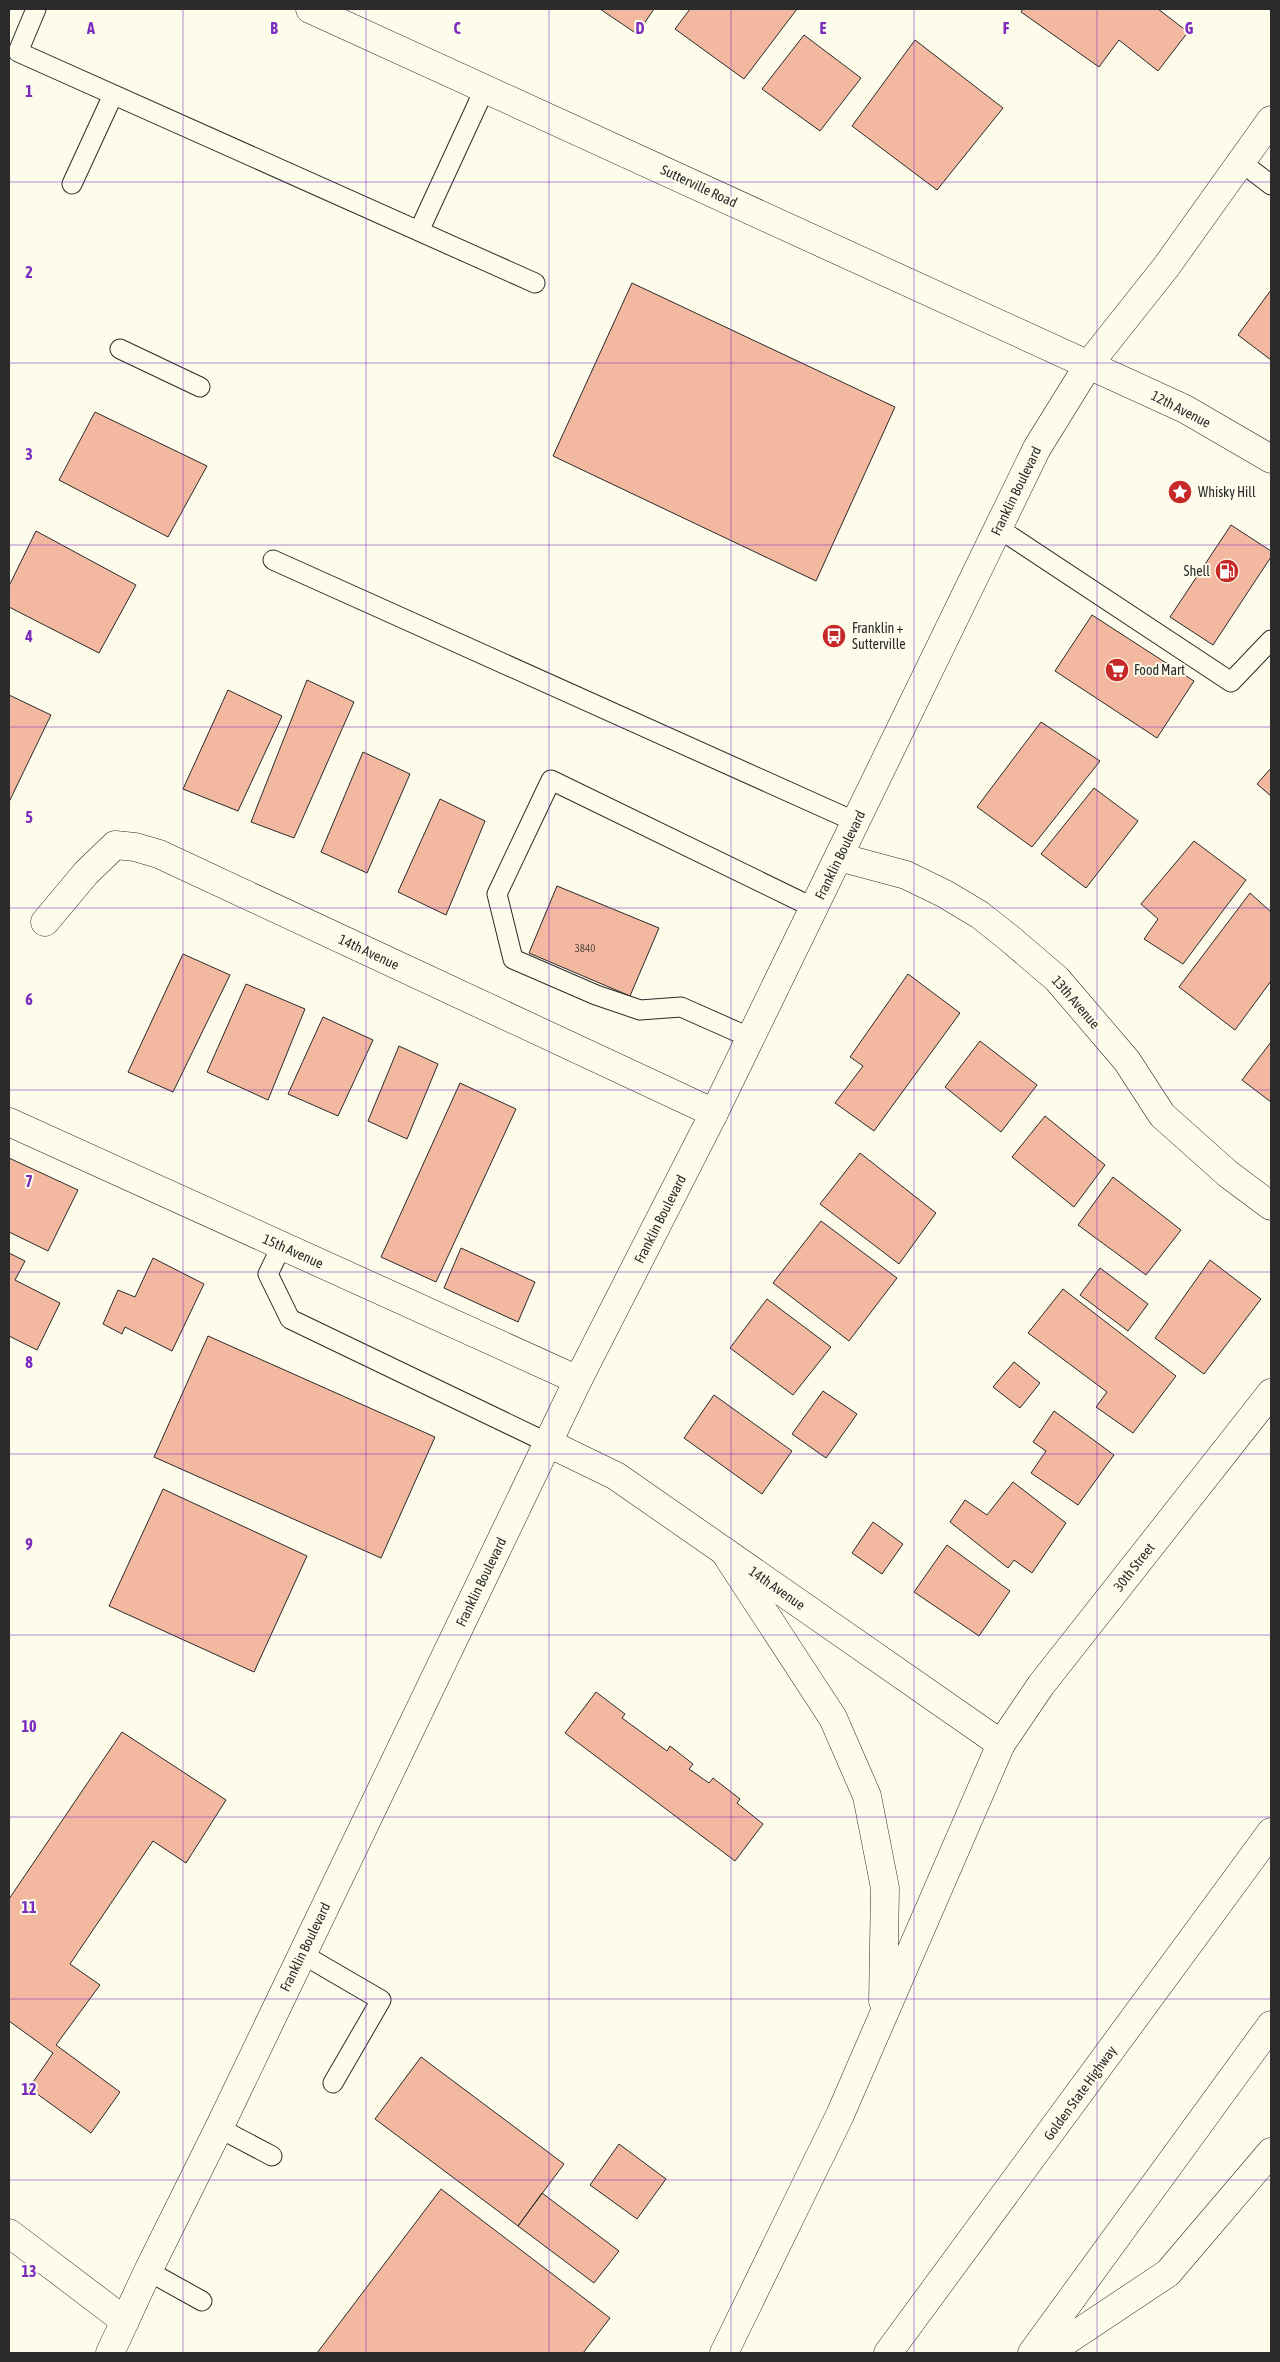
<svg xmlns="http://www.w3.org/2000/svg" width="1280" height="2362" font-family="'Asap Condensed',sans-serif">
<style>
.building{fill:#f2b8a0;stroke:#2b2b2b}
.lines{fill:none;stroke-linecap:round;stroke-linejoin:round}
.service-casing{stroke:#2b2b2b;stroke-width:21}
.minor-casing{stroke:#2b2b2b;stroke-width:29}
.secondary-casing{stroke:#2b2b2b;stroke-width:29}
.motorway-casing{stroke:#2b2b2b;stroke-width:29}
.service{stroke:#fdfbea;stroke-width:19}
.minor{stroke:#fdfbea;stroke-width:28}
.secondary{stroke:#fdfbea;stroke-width:28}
.motorway{stroke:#fdfbea;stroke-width:28}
.grid{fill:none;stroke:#7b2cbf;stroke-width:1;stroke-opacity:0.55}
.labels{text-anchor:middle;stroke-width:4;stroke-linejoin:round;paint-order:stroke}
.number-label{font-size:11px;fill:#5d4e48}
.street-label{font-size:14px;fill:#2b2b2b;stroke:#fdfbea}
.poi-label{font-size:14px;fill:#2b2b2b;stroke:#fdfbea;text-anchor:start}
.grid-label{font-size:16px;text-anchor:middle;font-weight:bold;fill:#7b2cbf;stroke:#fdfbea;stroke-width:4;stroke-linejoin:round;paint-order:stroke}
</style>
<rect width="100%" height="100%" fill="#fdfbea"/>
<path class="building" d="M600,9H654L637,34Z
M690,9H797L744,79L675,29Z
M1023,9H1158L1188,32L1158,71L1119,40L1099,67L1021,12Z
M804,35L861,78L820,131L762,89Z
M915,40L1003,108L937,190L852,126Z
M632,283L895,407L816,581L553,456Z
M1271,290V360L1238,335Z
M95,412L207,466L168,537L59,480Z
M1231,525L1271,551V557L1213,645L1170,617Z
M36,531L136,585L99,653L9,607V586Z
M1092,615L1194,681L1157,738L1055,671Z
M307,680L354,702L294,838L251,822Z
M228,690L282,716L238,811L183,789Z
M9,695L51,715L9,802Z
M1041,722L1100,761L1032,847L977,807Z
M363,752L410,774L367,873L321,852Z
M1271,768V796L1257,784Z
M1094,788L1138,821L1086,888L1041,854Z
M440,799L485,821L446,915L398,892Z
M1194,841L1246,880L1183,964L1144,939L1158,919L1141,904Z
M557,886L659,928L630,996L529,953Z
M1250,893L1271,912V981L1235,1030L1179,987Z
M183,954L230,975L173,1092L128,1072Z
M908,974L960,1013L874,1131L835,1103L863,1066L850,1057Z
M246,984L305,1009L268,1100L207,1072Z
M323,1017L373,1040L338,1116L288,1094Z
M980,1041L1037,1085L1001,1132L945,1087Z
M1271,1042V1102L1242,1080Z
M399,1046L438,1064L407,1139L368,1121Z
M460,1083L516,1109L436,1282L381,1257Z
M1045,1116L1105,1165L1074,1207L1012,1157Z
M860,1153L936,1213L899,1264L820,1204Z
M9,1158L78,1190L48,1251L9,1232Z
M1113,1177L1181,1230L1146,1275L1078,1225Z
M821,1221L897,1278L849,1341L773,1283Z
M461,1248L535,1282L518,1322L444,1288Z
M9,1253L25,1261L15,1280L60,1303L37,1350L9,1336Z
M153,1258L204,1284L172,1351L125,1327L122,1334L103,1324L118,1290L135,1297Z
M1210,1260L1261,1299L1204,1374L1155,1338Z
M1100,1268L1148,1304L1128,1331L1080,1295Z
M1063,1289L1176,1376L1133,1433L1096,1407L1107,1392L1028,1333Z
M767,1299L831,1347L793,1395L730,1348Z
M208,1336L435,1437L381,1558L154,1457Z
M1014,1362L1040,1383L1020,1408L993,1387Z
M823,1391L857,1414L826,1458L792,1434Z
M714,1395L792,1451L762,1494L684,1438Z
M1054,1411L1114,1455L1078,1505L1031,1473L1046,1451L1033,1442Z
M1013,1482L1066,1523L1032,1573L1014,1560L1008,1568L950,1522L965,1500L987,1515Z
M163,1489L307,1556L254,1672L109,1606Z
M873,1522L903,1544L882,1574L852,1553Z
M947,1545L1010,1591L979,1636L914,1592Z
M596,1692L625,1714L622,1718L667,1751L670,1746L693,1764L689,1769L709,1783L713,1778L740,1799L737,1803L763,1824L735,1861L565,1733Z
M122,1732L226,1800L186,1863L153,1841L70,1964L100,1985L56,2045L120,2092L91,2133L29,2088L53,2053L9,2021V1899Z
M421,2057L564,2164L518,2226L375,2119Z
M619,2144L666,2179L637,2219L590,2185Z
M441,2189L610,2318L583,2353H317Z
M542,2193L619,2251L594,2283L518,2226Z"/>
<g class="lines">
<g class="service-casing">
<path id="service" d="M36,9L18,52L535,283
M1241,162L1271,185
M72,184L113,95
M419,231L485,88
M120,349L200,387
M998,528L1231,682L1271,640
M273,560L856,822
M751,1038L681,1007L640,1010L596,995L513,959L497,894L551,780L814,908
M282,1245L268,1274L290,1319L548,1443
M302,1954L381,2000L333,2083
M219,2128L272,2156
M148,2271L202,2301"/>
</g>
<g class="minor-casing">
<path id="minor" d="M839,857L906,875L945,894L980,915L1009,938L1057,979L1127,1061L1162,1115L1228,1174L1271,1206
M45,922L86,873L115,845L135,847L159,854L714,1113
M9,1122L578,1380
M9,2233L125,2321"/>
</g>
<g class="secondary-casing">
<path id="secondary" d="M310,9L1185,409L1271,459
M548,1443L616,1476L1001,1744L1041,1685L1271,1393
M110,2353L148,2271L219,2128L578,1380L714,1113L1037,448L1089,364L1166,267L1271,120"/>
</g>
<g class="motorway-casing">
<path id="motorway" d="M724,1551L833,1718L867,1796L885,1888L883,2001
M724,2353L840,2115L1001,1744
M888,2353L1271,1832
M1032,2353L1271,2025
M1048,2353L1168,2273L1271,2152"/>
</g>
<use href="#service" class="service"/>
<use href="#minor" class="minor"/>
<use href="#secondary" class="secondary"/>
<use href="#motorway" class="motorway"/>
</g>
<path class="grid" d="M183,9V2353M366,9V2353M549,9V2353M731,9V2353M914,9V2353M1097,9V2353M9,182H1271M9,363H1271M9,545H1271M9,727H1271M9,908H1271M9,1090H1271M9,1272H1271M9,1454H1271M9,1635H1271M9,1817H1271M9,1999H1271M9,2180H1271"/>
<defs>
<g id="sight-disc" transform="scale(1.25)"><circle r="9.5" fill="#c62828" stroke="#fdfbea"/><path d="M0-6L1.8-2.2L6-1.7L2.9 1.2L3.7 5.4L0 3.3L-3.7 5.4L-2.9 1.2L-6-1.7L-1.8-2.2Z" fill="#fff"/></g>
<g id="fuel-disc" transform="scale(1.25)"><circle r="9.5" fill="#c62828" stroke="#fdfbea"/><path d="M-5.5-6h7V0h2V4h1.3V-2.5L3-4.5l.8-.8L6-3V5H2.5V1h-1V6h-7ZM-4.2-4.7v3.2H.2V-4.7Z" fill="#fff"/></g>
<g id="bus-disc" transform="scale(1.25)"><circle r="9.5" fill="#c62828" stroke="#fdfbea"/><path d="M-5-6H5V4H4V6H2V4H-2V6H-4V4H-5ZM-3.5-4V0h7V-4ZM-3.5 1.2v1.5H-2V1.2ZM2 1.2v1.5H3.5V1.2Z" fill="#fff"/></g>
<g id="supermarket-disc" transform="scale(1.25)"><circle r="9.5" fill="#c62828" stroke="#fdfbea"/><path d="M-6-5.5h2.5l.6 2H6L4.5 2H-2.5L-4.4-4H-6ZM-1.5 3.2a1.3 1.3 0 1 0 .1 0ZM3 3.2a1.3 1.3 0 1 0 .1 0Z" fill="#fff"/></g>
</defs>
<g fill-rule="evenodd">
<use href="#sight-disc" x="1180" y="492"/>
<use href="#fuel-disc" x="1227" y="571"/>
<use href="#bus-disc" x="834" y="636"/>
<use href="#supermarket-disc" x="1117" y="670"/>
</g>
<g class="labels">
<g class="number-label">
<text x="585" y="952">3840</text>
</g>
<g class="street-label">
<text transform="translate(699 186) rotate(25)" y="5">Sutterville Road</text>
<text transform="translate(1181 409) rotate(27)" y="5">12th Avenue</text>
<text transform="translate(1016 491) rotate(-64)" y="5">Franklin Boulevard</text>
<text transform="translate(840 855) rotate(-64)" y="5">Franklin Boulevard</text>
<text transform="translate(369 952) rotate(25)" y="5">14th Avenue</text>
<text transform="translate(1076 1002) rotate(49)" y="5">13th Avenue</text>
<text transform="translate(660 1219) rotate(-63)" y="5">Franklin Boulevard</text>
<text transform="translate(293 1251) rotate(24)" y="5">15th Avenue</text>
<text transform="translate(1134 1567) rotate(-52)" y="5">30th Street</text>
<text transform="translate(481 1582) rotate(-64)" y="5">Franklin Boulevard</text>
<text transform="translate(777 1588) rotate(35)" y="5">14th Avenue</text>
<text transform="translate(305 1947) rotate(-64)" y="5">Franklin Boulevard</text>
<text transform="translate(1080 2093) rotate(-54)" y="5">Golden State Highway</text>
</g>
<g class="poi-label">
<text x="1198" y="497">Whisky Hill</text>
<text x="1210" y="576" text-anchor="end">Shell</text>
<text x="852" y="633">Franklin +<tspan x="852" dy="16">Sutterville</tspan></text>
<text x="1134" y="675">Food Mart</text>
</g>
</g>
<g class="grid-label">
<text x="91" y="34">A</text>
<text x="274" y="34">B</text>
<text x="457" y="34">C</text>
<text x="640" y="34">D</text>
<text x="823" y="34">E</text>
<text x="1006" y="34">F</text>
<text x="1189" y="34">G</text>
<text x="29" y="97">1</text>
<text x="29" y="278">2</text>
<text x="29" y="460">3</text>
<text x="29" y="642">4</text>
<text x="29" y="823">5</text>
<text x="29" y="1005">6</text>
<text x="29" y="1187">7</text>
<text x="29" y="1368">8</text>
<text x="29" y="1550">9</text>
<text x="29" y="1732">10</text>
<text x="29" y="1913">11</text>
<text x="29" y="2095">12</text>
<text x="29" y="2277">13</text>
</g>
<rect width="1280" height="2362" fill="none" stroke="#2b2b2b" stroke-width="20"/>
</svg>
